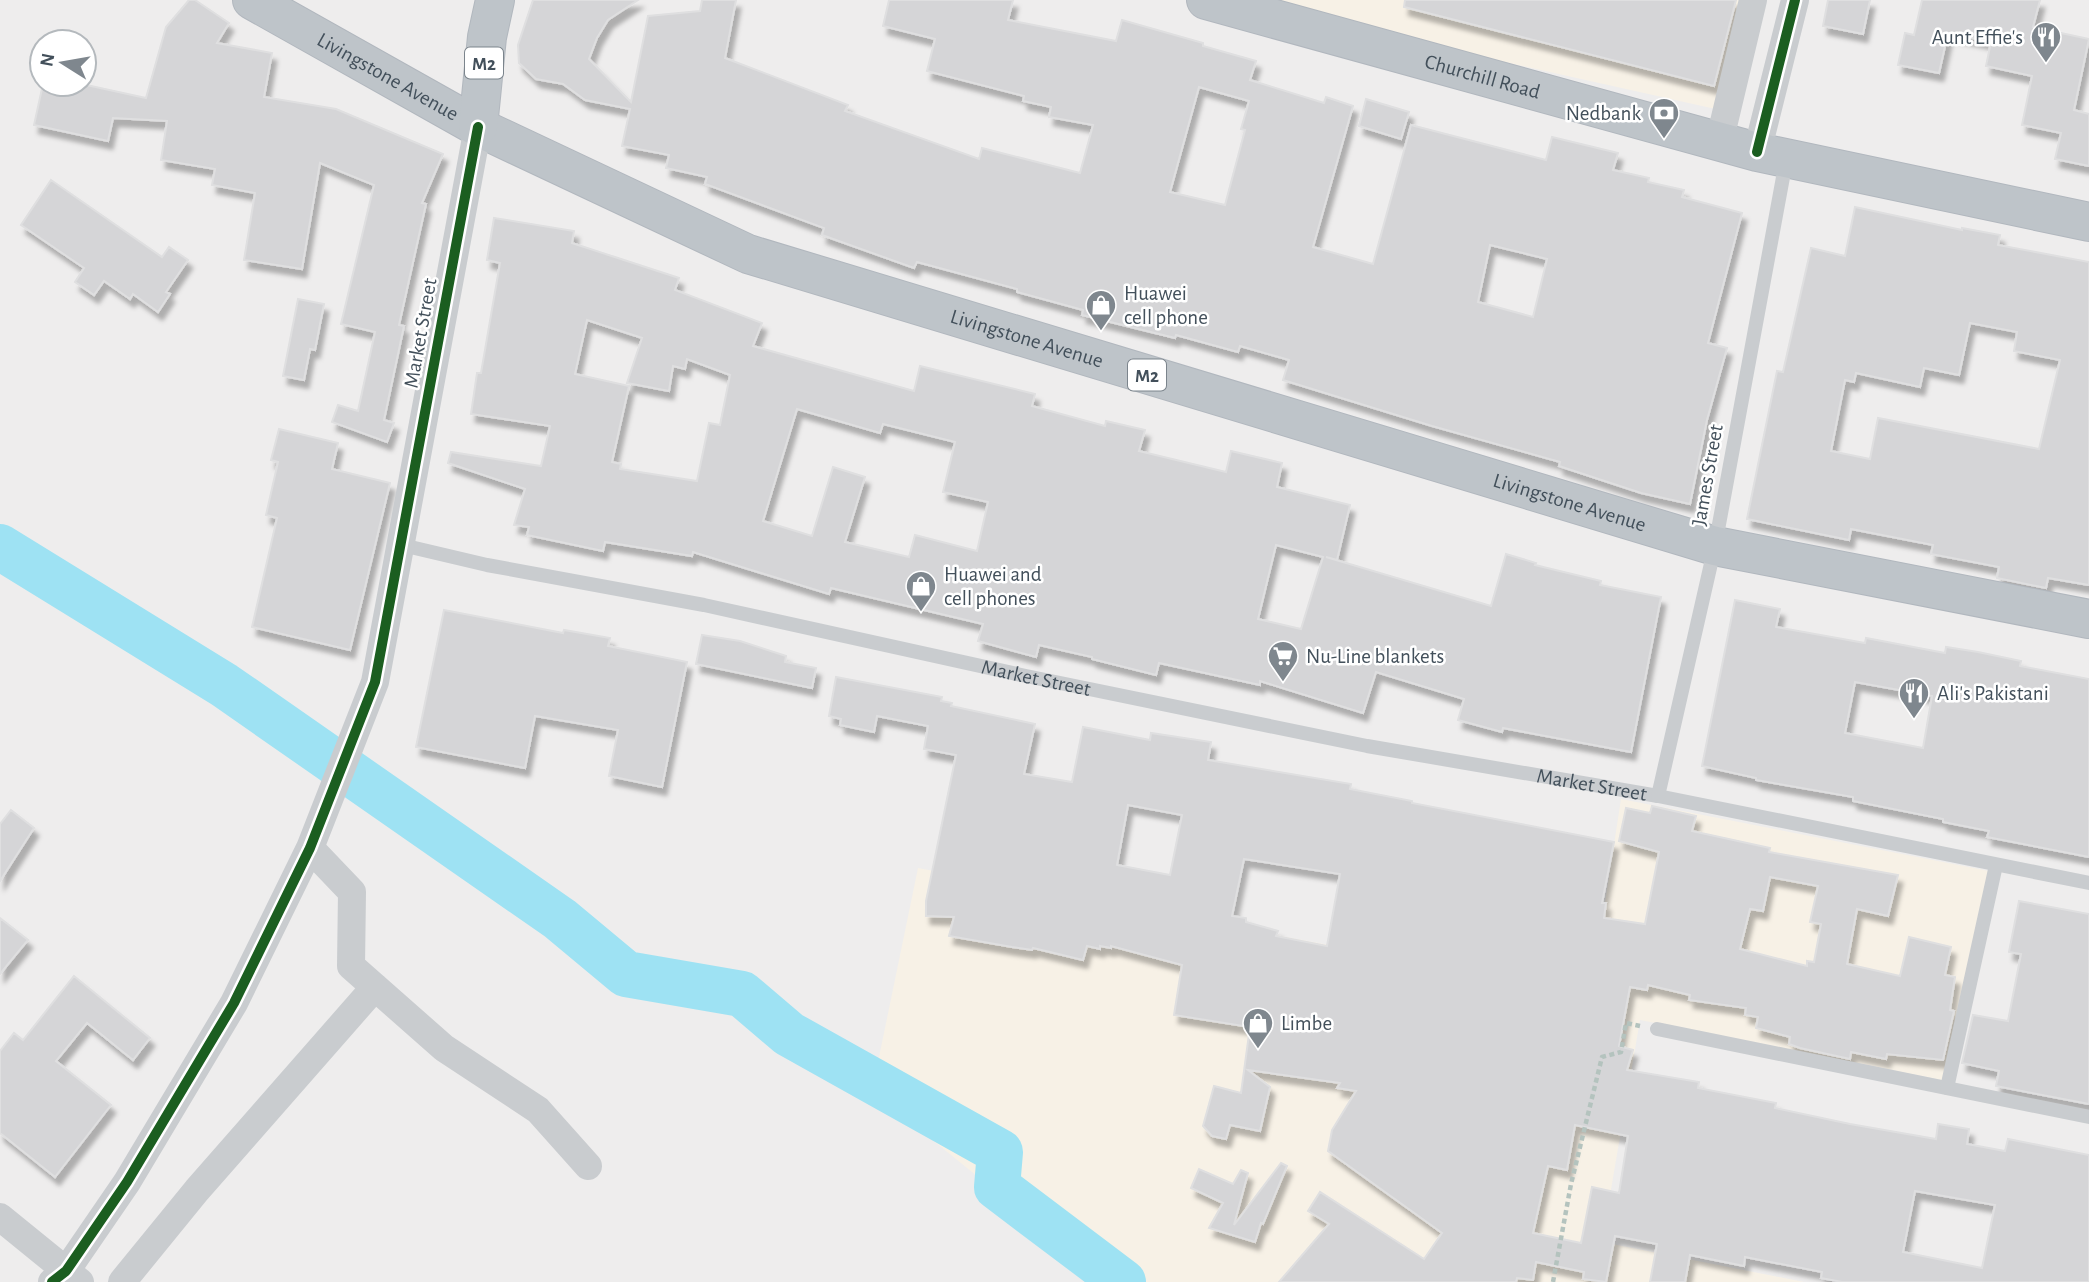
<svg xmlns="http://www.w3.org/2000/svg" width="2089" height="1282" font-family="'Alegreya Sans',sans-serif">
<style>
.commercial{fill:#f7f1e6}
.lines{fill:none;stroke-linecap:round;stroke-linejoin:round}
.river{stroke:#9ee2f3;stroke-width:46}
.building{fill:#d5d5d7;stroke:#dfdfe0;stroke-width:2;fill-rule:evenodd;filter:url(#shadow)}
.trunk-casing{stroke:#b1b7be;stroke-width:40}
.path{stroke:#b4c3be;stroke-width:4.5;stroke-dasharray:5 3.5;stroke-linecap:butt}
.service{stroke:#c9cccf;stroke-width:14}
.minor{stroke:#c9cccf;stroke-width:28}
.trunk{stroke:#bec4c9;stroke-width:38}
.cycleway-casing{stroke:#fff;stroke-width:15}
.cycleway{stroke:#1b5e20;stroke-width:10}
.labels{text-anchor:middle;stroke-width:5;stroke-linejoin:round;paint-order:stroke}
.shield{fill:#fff;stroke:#7b848c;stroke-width:2}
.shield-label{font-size:19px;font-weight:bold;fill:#43505b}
.poi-label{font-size:21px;fill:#43505b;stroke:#fff;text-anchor:start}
.street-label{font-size:21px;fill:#43505b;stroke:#fff}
</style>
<defs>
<filter id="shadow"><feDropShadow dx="4.5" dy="8" stdDeviation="2" flood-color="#0004"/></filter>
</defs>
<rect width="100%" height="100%" fill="#eeeded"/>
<path class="commercial" d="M1227,0H1746L1720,110Z
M1621,799L1989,871L1942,1080L1640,1020L1602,1242L1804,1282H1108L872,1091L918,868L1591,994Z"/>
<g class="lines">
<path class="river" d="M0,547L224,685L560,919L626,974L742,994L789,1034L1000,1152L997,1187L1123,1282"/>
</g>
<path class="building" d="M189,0H195L229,23L217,43L272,53L264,97L336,109L443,154L422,203L426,204L399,325L404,326L384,420L394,423L387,442L332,422L338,405L358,411L375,332L341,324L374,185L320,163L302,269L244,260L255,193L212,185L215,169L161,160L167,121L113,118L108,141L34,125L43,84H82L146,98L166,27Z
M533,0H638L608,20L597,38L589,59L631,102L648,16L700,11L702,0H736L725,58L848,105L845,111L979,159L982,148L1080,173L1093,125L1049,117L1051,107L1023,101L1024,96L927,71L935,39L883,26L889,0H1013L1008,20L1116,41L1122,20L1203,43V46L1256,61L1250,80L1324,103L1326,97L1353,106L1313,247L1373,264L1411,125L1546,160L1552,137L1618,153L1613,170L1649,178L1648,182L1684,190L1682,197L1742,213L1708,343L1727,348L1707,420L1690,504L1641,493L1559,466L1560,462L1432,426L1283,380L1289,360L1240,346L1238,352L1176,335L1175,338L1082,315L1083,310L1017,292V289L917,262L914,268L822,235L824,228L705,184L707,177L666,168L669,155L622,146L630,109L585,100L563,84L536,79L519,63L518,45ZM1199,87L1249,101L1241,129L1245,130L1225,205L1170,192ZM1490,245L1547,259L1533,317L1478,302Z
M1405,0H1736L1714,86L1404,7Z
M1828,0H1870L1863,34L1823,26Z
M1922,0H2040L2033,27L2089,39L2074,110L2089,114V166L2055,159L2061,133L2022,125L2032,76L1986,66L1991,42L1948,33L1939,73L1898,65L1905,33L1914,35Z
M1366,99L1409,112L1401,139L1359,126Z
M51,180L162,257L169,247L188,260L166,292L170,294L158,312L133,294L130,299L104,281L94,295L75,282L84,268L21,225Z
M1855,207L1962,230V228L2000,235L1998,245L2089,262V585L2048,578L2046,588L1997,578L1999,567L1931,554L1933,545L1851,529L1849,540L1747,519L1777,371L1783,372L1811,248L1845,256ZM1970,323L2017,332L2014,351L2060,360L2039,449L1878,418L1870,459L1831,451L1845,380L1854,382L1856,373L1920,387L1924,368L1959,375Z
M494,218L574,231L572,243L679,278L675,290L762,323L753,346L914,391L920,366L1035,394L1032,406L1105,426L1106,421L1145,430L1139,451L1226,472L1231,451L1282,463L1277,487L1350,505L1337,560L1326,557L1491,606L1506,554L1536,563L1535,565L1601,581L1600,585L1661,597L1631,752L1503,728L1502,732L1458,720L1464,699L1376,672L1363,713L1260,681V685L1159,663L1156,675L1092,659V657L1039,645L1036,657L978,641L983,624L831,588L829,594L693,552L692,556L605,542L603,551L527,535L529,527L514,525L525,489L448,463L451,452L541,466L550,426L471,414L477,373H481L500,263L487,260ZM587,320L642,338L627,383L669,391L673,366L685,369L687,359L730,375L720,425L709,423L697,481L620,469L621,464L612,462L629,386L575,374ZM797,409L880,433L883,424L955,442L943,492L988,502L977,551L915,535L909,557L845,542L865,477L833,467L812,536L763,521ZM1276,545L1323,557L1301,629L1258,619Z
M298,299L324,304L315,350L310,349L304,380L283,376Z
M279,429L338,443L332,469L390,483L350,650L252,627L277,518L266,515L278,462L271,460Z
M1735,600L1780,609L1776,627L1865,643L1866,638L1945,653L1946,647L1978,652L2021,661L2020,666L2089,679V857L1987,837L1989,831L1943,822V819L1853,801V797L1756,780V778L1702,766ZM1855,682L1932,696L1923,748L1845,733Z
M444,610L563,633L564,630L610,638L608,646L687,662L662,787L609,776L618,730L535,716L525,768L416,747Z
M702,635L740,641L786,656L785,662L816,668L812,688L696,664Z
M836,677L942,697L941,701L952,703L951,706L1035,724L1024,774L1072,782L1083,727L1150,740L1151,733L1211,742L1208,760L1351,784L1350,789L1412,801V803L1614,842L1602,903H1606L1604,918L1645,924L1659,852L1619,841L1626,808L1650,813L1652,806L1696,816L1692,831L1770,848L1769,852L1898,875L1888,916L1857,909L1847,964L1900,976L1909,937L1951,947L1945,975L1955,977L1950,1010L1954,1011L1943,1060L1887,1054L1886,1059L1851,1052L1850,1059L1800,1048L1789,1044L1790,1037L1756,1028L1758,1017L1745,1015L1746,1008L1689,1000L1690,995L1648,985L1647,990L1630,987L1619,1046L1633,1050L1627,1070L1699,1082L1698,1088L1776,1103L1775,1108L1850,1124L1936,1139L1938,1124L1969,1129L1967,1144L2005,1151L2008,1139L2089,1155V1282H1842L1821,1278L1822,1272L1745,1257L1744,1266L1690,1255L1685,1282H1650L1657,1244L1615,1236L1606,1282L1583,1279L1584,1272L1536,1262L1533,1280L1517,1278L1516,1282H1279L1329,1224L1308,1211L1320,1192L1424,1259L1442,1233L1328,1151L1332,1130L1356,1091L1337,1088L1340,1083L1248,1070L1270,1087L1260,1131L1230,1125L1226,1139L1212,1136L1203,1126L1214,1086L1241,1093L1250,1027L1174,1015L1182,965L1111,946V948L1100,946V949L1087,946L1083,960L1033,948L1032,950L1012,947L949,936L954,917L926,916V901L956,755L924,749L928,726L877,716L874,732L840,725L841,719L829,716ZM1128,805L1182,815L1170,875L1117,865ZM1244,859L1340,874L1327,946L1276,936L1278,931L1246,922V918L1232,916ZM1770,877L1818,886L1810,922L1821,924L1814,962L1807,961V966L1740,949L1750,909L1763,911ZM1575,1125L1628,1136L1619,1193L1592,1187L1581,1243L1533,1233L1548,1166L1567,1170ZM1915,1191L1995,1205L1982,1268L1903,1252Z
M11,810L34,828L0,881V824Z
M2019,901L2089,914V1104L1996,1086L1999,1071L1962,1063L1973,1015L2008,1021L2021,954L2009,952Z
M0,918L28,940L0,974Z
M74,976L150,1038L133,1060L87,1023L56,1061L111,1105L55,1177L0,1133V1051L14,1033L23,1040Z
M1281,1163L1287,1166L1263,1224L1261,1223L1255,1242L1209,1228L1223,1203L1191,1188L1199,1169L1233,1184L1241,1170L1248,1173L1234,1225Z"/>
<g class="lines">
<g class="trunk-casing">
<g id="trunk">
<path id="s2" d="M252,0L478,127L748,254L1715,546L2089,619"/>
<path id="s3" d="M1206,0L1757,152L2089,222"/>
<path d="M478,127L487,37L495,0"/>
</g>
</g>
<path class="path" d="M1553,1282L1571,1184L1602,1057L1621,1052L1626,1023L1640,1026"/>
<g class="service">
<path id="s1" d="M402,545L487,565L704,605L1026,676L1367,746L1658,796L2089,883"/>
<path d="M1658,796L1715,546L1786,161"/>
<path d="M1657,1029L2089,1117"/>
<path d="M1947,1088L1996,865"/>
</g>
<path class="minor" d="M1719,143L1753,0
M1757,152L1795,0
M310,848L352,892L351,966L444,1048L538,1110L588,1166
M0,1217L80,1282
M52,1282L66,1271L127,1182L234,1003L310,848L375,682L478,127
M122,1282L197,1190L375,987"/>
<use href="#trunk" class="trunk"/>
<g class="cycleway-casing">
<path id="cycleway" d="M1757,152L1795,0
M52,1282L66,1271L127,1182L234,1003L310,848L375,682L478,127"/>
</g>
<use href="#cycleway" class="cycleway"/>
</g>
<defs>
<g id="restaurant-pin" transform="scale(1.575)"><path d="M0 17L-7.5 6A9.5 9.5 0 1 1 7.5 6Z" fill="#7f878e" stroke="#fff"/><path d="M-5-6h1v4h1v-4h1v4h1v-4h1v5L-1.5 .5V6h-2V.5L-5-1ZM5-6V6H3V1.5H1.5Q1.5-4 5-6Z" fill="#fff"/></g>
<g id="bank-pin" transform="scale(1.575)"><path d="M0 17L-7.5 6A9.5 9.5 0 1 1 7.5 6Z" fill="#7f878e" stroke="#fff"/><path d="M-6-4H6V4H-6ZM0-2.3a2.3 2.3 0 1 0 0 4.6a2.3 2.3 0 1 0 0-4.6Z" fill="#fff"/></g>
<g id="shop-pin" transform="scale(1.575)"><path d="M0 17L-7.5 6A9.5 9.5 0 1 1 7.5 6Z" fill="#7f878e" stroke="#fff"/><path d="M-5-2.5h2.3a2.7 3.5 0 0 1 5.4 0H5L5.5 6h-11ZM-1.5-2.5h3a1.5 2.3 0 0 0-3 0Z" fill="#fff"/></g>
<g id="supermarket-pin" transform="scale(1.575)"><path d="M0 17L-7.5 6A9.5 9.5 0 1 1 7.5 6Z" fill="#7f878e" stroke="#fff"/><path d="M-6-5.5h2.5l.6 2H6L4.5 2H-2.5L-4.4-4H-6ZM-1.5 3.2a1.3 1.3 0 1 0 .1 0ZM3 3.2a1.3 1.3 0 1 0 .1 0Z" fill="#fff"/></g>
</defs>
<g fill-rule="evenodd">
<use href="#restaurant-pin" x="2046" y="37"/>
<use href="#bank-pin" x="1664" y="113"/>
<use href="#shop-pin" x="1101" y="305"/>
<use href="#shop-pin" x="921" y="586"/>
<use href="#supermarket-pin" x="1283" y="656"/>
<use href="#restaurant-pin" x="1914" y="693"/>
<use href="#shop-pin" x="1258" y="1023"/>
</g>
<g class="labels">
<g class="shield">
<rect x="465" y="47.5" width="38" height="31" rx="5"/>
<rect x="1128" y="359.5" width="38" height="31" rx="5"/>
</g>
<g class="shield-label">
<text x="484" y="70">M2</text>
<text x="1147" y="382">M2</text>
</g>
<g class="poi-label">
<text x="2023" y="44" text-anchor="end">Aunt Effie's</text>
<text x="1641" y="120" text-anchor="end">Nedbank</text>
<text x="1124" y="300">Huawei<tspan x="1124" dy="24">cell phone</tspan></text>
<text x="944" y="581">Huawei and<tspan x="944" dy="24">cell phones</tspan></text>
<text x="1306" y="663">Nu-Line blankets</text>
<text x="1937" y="700">Ali's Pakistani</text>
<text x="1281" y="1030">Limbe</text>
</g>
<g class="street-label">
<text dy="7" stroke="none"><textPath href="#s2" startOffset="156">Livingstone Avenue</textPath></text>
<text dy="7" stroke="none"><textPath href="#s3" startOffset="287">Churchill Road</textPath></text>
<text transform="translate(420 333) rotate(-80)" y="7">Market Street</text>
<text dy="7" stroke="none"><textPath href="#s2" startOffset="849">Livingstone Avenue</textPath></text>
<text transform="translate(1707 475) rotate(-80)" y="7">James Street</text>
<text dy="7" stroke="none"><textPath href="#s2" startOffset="1416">Livingstone Avenue</textPath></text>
<text dy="7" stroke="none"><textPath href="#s1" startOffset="648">Market Street</textPath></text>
<text dy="7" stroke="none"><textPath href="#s1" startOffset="1214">Market Street</textPath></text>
</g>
</g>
<g transform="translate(63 63) rotate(281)"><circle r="33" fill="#ffffff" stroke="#b4b9bd" stroke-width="2"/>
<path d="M0-5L12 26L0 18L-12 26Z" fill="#7f878e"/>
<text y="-10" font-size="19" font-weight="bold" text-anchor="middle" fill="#43505b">N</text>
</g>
</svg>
